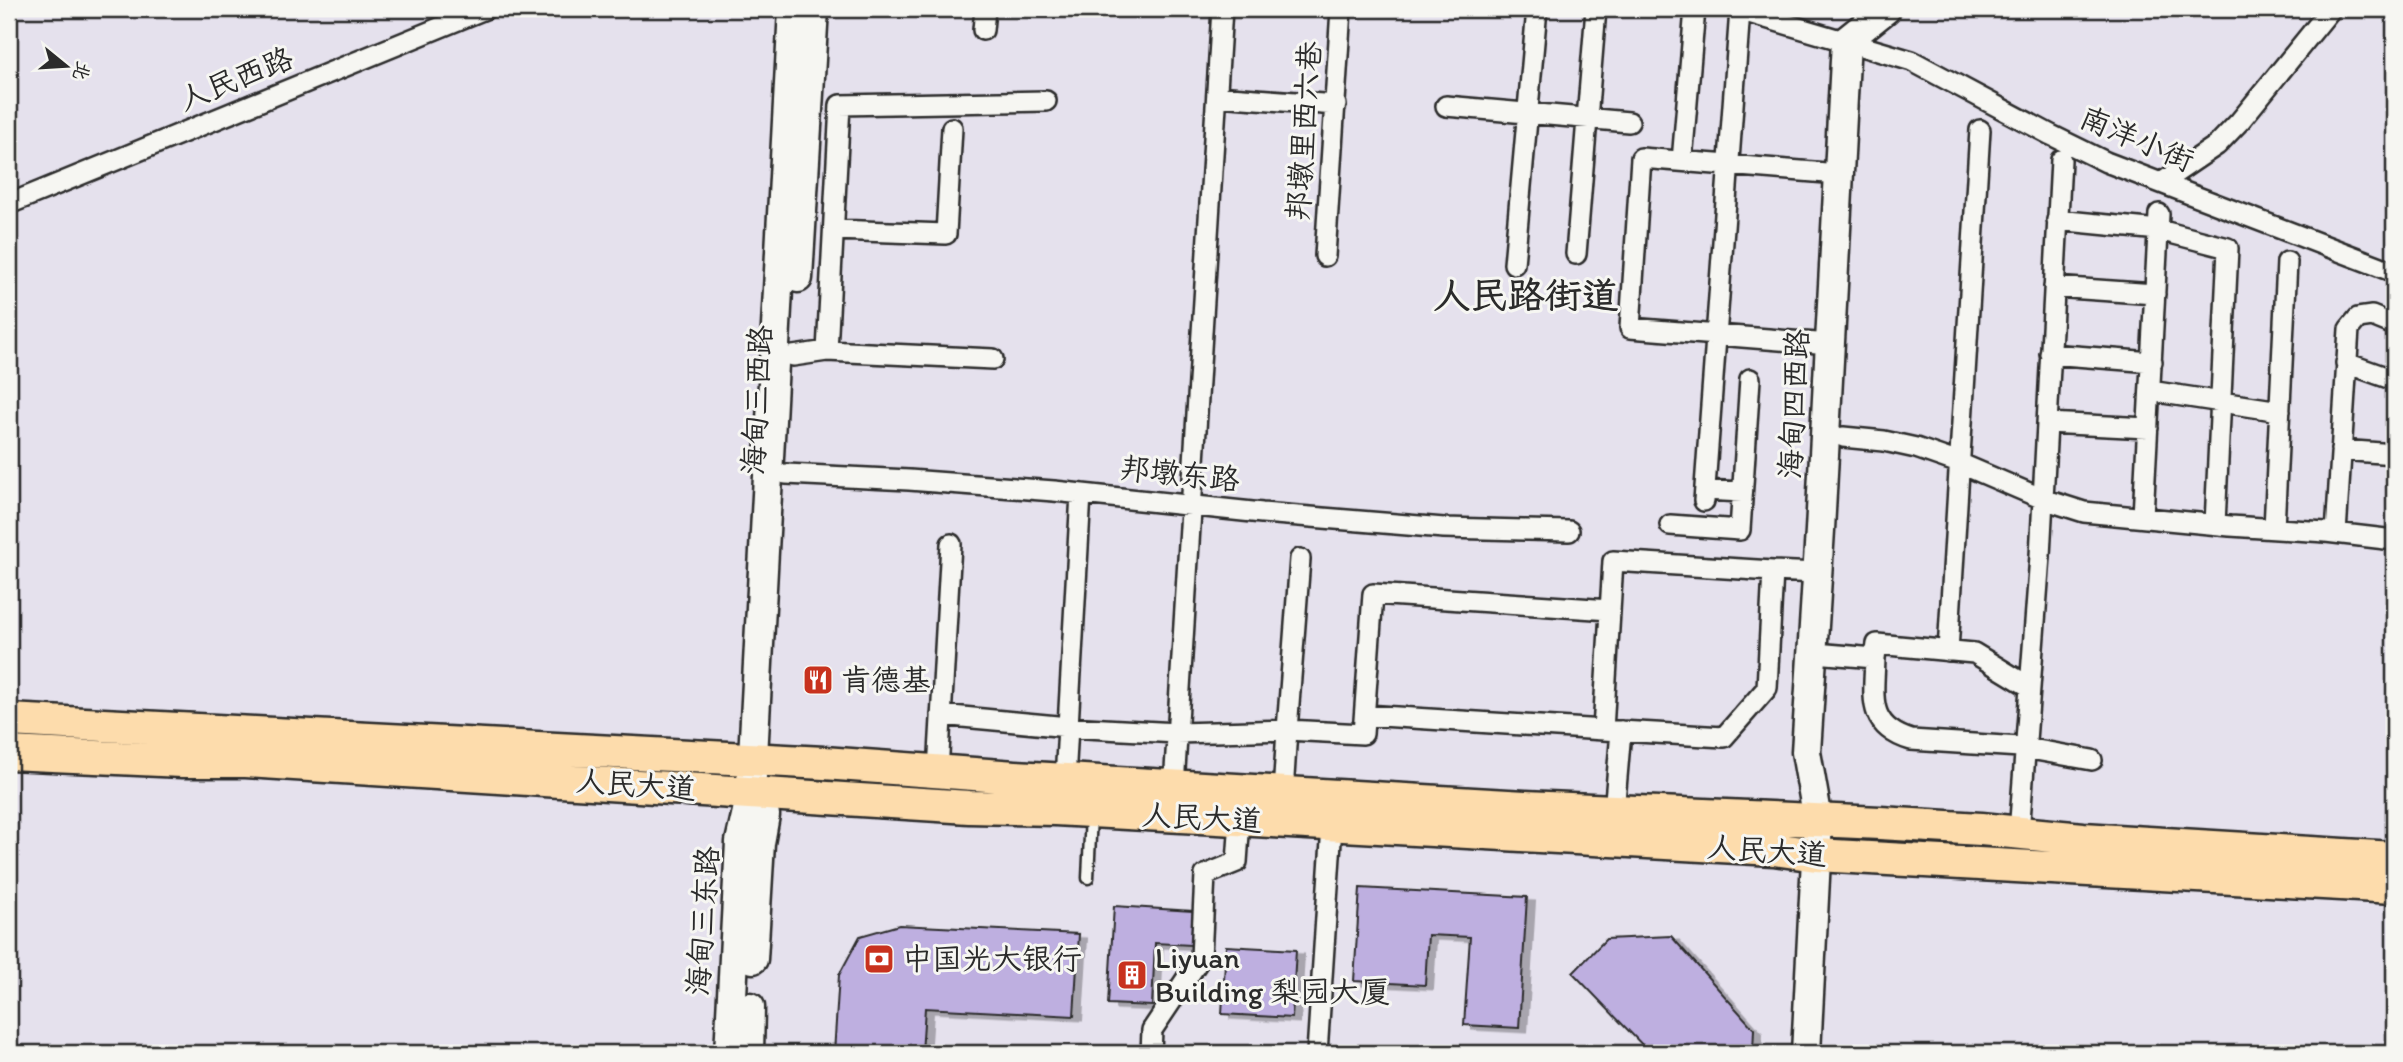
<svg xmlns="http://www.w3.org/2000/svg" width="2403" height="1062" font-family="Itim,'LXGW WenKai TC',sans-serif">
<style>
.building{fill:#beafe0;stroke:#2b2b2b;stroke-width:2;filter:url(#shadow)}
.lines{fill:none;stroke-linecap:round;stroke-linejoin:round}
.lane-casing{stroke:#2b2b2b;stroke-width:15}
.street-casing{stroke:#2b2b2b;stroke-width:24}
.secondary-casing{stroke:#2b2b2b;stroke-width:33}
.primary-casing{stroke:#2b2b2b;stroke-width:37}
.lane{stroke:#f6f6f2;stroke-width:10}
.street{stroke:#f6f6f2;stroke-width:19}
.secondary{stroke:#f6f6f2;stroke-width:28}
.primary{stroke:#fddcac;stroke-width:32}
.labels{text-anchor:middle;stroke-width:6;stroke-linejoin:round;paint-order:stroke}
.street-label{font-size:30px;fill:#2b2b2b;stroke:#f6f6f2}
.poi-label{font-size:30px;fill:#2b2b2b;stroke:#f6f6f2;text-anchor:start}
.district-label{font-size:37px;font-weight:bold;fill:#2b2b2b;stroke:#f6f6f2}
</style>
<defs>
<filter id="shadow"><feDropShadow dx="8" dy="4.5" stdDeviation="0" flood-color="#0004"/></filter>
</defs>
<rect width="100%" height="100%" fill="#e5e1ed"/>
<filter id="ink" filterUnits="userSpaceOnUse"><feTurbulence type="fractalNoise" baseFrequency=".0143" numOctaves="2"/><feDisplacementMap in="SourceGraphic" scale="14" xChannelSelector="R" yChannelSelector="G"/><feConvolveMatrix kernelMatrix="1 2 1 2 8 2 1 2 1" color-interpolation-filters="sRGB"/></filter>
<g filter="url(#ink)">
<path class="building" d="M1360,888L1527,897L1519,1028L1464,1025L1470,937L1428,935L1425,985L1354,981Z
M1114,906L1193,911L1191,945L1155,943L1152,1006L1108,1004Z
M899,925L1079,934L1074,1016L925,1008L922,1053H834L839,975L860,936Z
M1671,936L1754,1029L1753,1053H1650L1573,973L1606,939Z
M1226,946L1296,950L1292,1018L1222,1014Z
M1163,1049H1193L1192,1053H1163Z"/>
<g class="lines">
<g class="lane-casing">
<path id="lane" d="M1088,878L1091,815"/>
</g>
<g class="street-casing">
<path id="street" d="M1735,9L1912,61L2051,135L2106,162L2394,272
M983,30L985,9
M1217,96L1336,105
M1446,106L1629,122
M1682,161L1695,9
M2161,183L2217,145L2240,121L2331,9
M9,204L485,9
M2057,220L2159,230L2228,248L2215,524
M834,230L946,234L952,128
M1576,254L1596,9
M1325,256L1341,9
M1514,264L1537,9
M2054,287L2155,294
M1830,344L1630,328L1641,158L1839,174
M827,351L993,359
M2050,354L2152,362
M793,356L827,351L840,105L1046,101
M2346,363L2394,380
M2150,391L2280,411
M2047,423L2148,428
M1843,437L1884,441L1916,448L1959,463L2043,499L2084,512L2230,526L2326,532L2394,540
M2341,450L2394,454
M786,474L909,480L1054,491L1262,513L1444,528L1569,531
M1705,490L1742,492
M1704,501L1740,10
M2143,516L2159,214
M1670,525L1740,530L1750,379
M2274,528L2287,262
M2336,533L2349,329L2358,318L2372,316L2394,325
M1773,571L1613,561L1603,730L1724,737L1767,688L1773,571L1817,573
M1948,651L1980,130
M1827,654L1875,658L1877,644L1974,653L2030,687
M1875,658C1874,697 1866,726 1911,740L2020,747L2092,760
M941,715L1068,727L1177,733L1287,730L1300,559
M1365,715L1604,730
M938,771L951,544
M1065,780L1081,494
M1174,786L1222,9
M1283,793L1287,730L1363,734L1373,594L1610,610
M1614,812L1621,731
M2019,833L2040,556L2061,160
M1151,1053L1152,1030L1201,957L1205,875L1237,862L1240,820
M1317,1053L1332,826"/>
</g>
<g class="secondary-casing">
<path id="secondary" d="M798,278L814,9
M753,959L760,843L765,815
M729,1053L740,842L751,794L793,9
M749,1053L750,1007
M1806,1053L1818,820L1806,752L1820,530L1846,41L1886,9"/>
</g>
<g class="primary-casing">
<path id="primary" d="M9,720L824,763L1015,777L1525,807L1880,823L1981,829L2083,839L2394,858
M9,753L182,761H246L969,807L1055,809L1774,849L1816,855L2394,887"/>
</g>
<use href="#lane" class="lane"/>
<use href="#street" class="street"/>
<use href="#secondary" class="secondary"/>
<use href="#primary" class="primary"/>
</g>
</g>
<defs>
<g id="restaurant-square" transform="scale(1.575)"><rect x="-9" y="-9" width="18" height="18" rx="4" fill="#c8321e" stroke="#f6f6f2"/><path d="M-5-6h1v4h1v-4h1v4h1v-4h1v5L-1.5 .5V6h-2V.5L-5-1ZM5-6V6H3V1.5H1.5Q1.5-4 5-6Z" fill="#fff"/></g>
<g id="bank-square" transform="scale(1.575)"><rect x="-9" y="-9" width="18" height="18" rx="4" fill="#c8321e" stroke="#f6f6f2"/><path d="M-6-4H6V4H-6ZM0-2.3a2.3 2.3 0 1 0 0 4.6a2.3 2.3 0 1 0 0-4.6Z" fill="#fff"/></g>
<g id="building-square" transform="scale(1.575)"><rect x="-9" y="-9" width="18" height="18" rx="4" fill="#c8321e" stroke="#f6f6f2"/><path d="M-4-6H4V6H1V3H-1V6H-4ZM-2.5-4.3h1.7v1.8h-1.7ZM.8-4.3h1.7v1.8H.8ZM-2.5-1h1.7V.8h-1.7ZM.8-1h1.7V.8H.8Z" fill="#fff"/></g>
</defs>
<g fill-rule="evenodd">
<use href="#restaurant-square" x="818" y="680"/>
<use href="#bank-square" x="879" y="959"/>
<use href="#building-square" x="1132" y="975"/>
</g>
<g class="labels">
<g class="street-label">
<text transform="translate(236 79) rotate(-22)" y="10">人民西路</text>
<text transform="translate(1304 131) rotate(-86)" y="10">邦墩里西六巷</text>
<text transform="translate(2137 139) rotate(23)" y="10">南洋小街</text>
<text transform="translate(757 400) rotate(-87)" y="10">海甸三西路</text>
<text transform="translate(1794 404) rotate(-87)" y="10">海甸四西路</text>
<text transform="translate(1180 474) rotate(6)" y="10">邦墩东路</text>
<text transform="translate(636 785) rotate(4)" y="10">人民大道</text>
<text transform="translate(1202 818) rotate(3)" y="10">人民大道</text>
<text transform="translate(1767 851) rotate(4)" y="10">人民大道</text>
<text transform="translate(703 921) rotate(-86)" y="10">海甸三东路</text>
</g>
<g class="poi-label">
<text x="841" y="690">肯德基</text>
<text x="1155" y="968">Liyuan<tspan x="1155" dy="34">Building 梨园大厦</tspan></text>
<text x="902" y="969">中国光大银行</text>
</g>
<g class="district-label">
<text x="1526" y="308">人民路街道</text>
</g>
</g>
<rect width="2403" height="1062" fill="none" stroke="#f6f6f2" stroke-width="35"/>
<rect x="18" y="18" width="2368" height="1027" fill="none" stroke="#2b2b2b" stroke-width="2.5" filter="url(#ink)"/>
<g transform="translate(66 66) rotate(108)" stroke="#f6f6f2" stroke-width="5" paint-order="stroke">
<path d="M0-5L12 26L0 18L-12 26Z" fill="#2b2b2b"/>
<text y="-10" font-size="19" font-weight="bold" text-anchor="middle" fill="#2b2b2b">北</text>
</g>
</svg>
